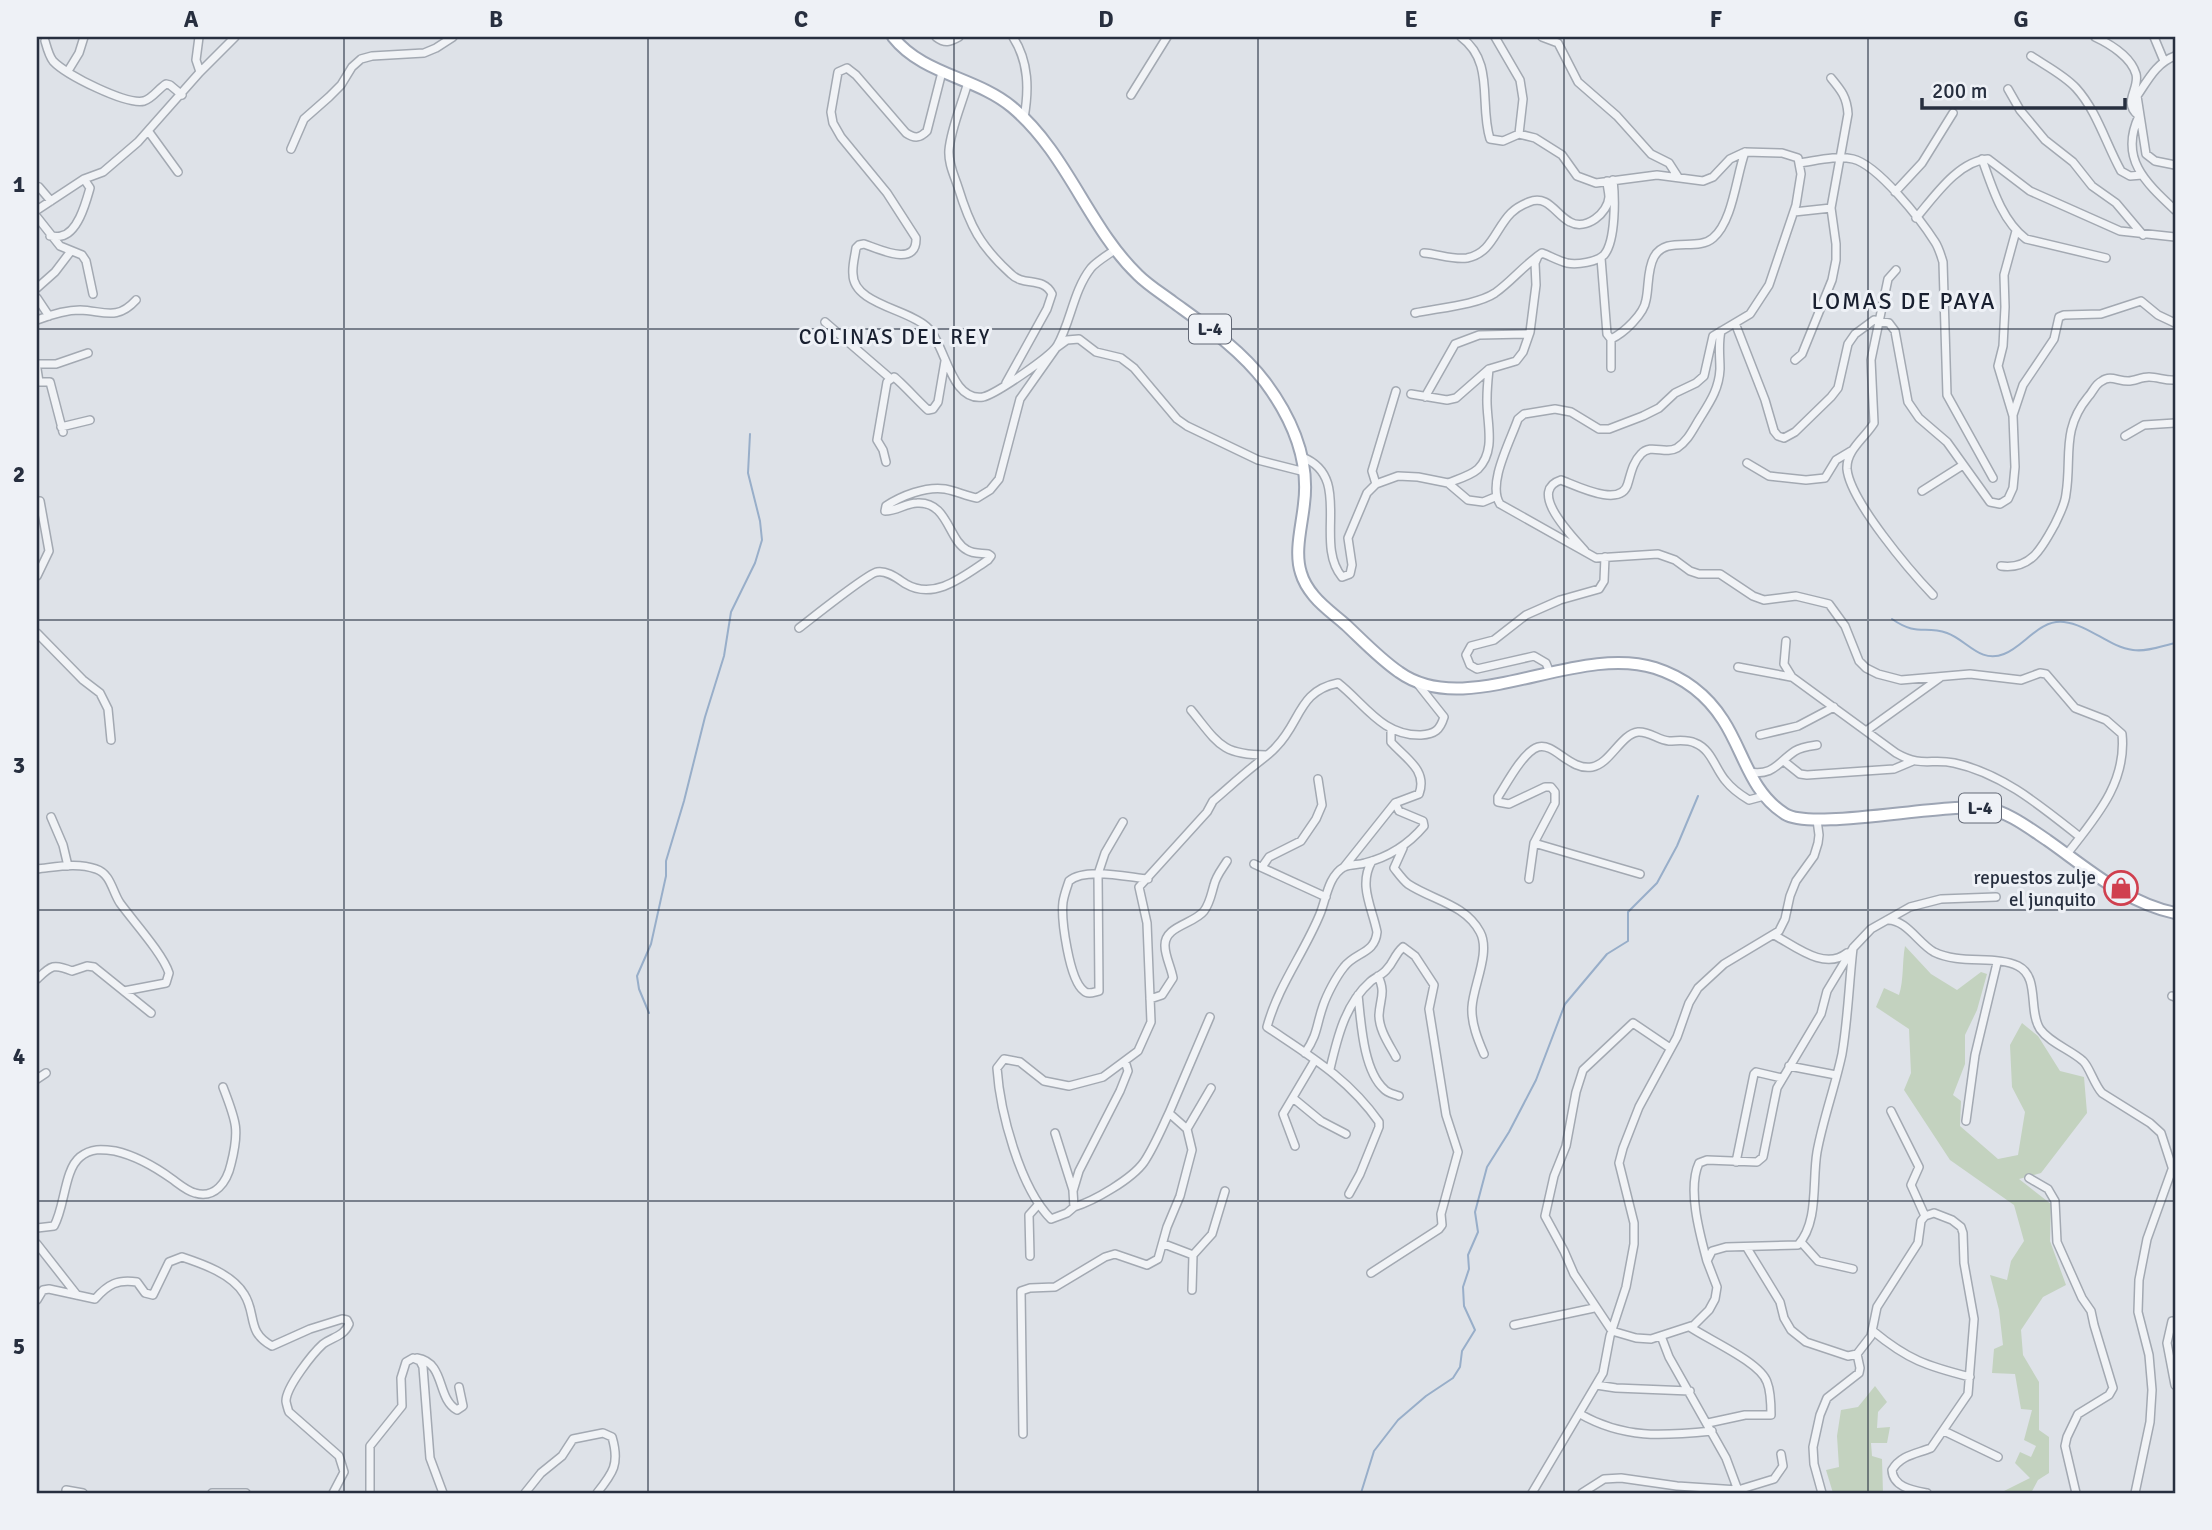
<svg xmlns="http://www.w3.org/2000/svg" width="2212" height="1530" font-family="Signika,sans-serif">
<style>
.green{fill:#c3d2bf}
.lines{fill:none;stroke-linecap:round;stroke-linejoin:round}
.stream{stroke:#98aec9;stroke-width:2}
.street-casing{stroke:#a3a9b2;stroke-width:10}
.primary-casing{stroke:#9da5b4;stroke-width:14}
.street{stroke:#f1f3f6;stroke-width:7}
.primary{stroke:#fff;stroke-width:10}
.grid{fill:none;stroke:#272f3f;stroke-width:2;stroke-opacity:0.55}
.labels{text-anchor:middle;stroke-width:6;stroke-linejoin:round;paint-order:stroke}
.shield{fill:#eef1f6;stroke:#636976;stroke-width:2}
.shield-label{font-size:18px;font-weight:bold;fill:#272f3f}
.poi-label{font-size:19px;fill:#272f3f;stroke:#eef1f6;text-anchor:end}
.neighbourhood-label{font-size:21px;letter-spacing:2px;fill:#192030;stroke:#eef1f6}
.quarter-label{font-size:23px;letter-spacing:2px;fill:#192030;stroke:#eef1f6}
.neatline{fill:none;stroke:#272f3f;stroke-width:2.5}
.grid-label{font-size:23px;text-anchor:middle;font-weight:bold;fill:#272f3f}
</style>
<rect width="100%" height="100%" fill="#dee2e8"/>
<path class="green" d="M1905,946L1931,974L1957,990L1981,972L1987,974L1977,1010L1965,1035V1064L1953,1095L1961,1101L1960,1126L1998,1159L2018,1155L2025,1112L2012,1087L2010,1045L2022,1023L2038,1036L2060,1071L2084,1077L2087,1113L2041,1173L2019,1179L2051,1204L2050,1241L2066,1285L2043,1297L2021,1330L2023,1355L2039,1382V1430L2049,1437V1473L2038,1480L2031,1493H2000L2030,1478L2015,1463L2020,1452L2031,1457L2036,1446L2024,1440L2032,1410L2021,1409L2015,1374L1992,1373L1994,1349L2003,1345L1999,1310L1990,1275L2007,1280L2011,1261L2024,1241L2014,1205L1950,1160L1904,1090L1911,1073L1909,1029L1876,1007L1884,988L1899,995C1904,980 1902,962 1905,946Z
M1875,1386L1887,1402L1878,1412L1877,1428L1890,1427L1887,1443H1871L1872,1456L1882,1459L1883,1493H1833L1826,1470L1839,1467L1837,1436L1841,1410L1858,1407Z"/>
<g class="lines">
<path class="stream" d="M1892,619C1918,637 1924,625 1947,633C1967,640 1980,664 2004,654C2025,646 2039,619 2064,622C2089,625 2109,647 2133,650C2147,652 2162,646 2175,643
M649,1013L639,989L637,976L651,944L666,876V861L684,801L705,717L724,656L731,612L755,563L762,540L760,521L748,473L750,434
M1361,1493L1374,1451L1398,1420L1426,1396L1453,1378L1460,1367L1462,1351L1475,1330L1464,1306L1463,1287L1469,1269L1468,1255L1478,1232L1475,1212L1487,1167L1509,1132L1536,1080L1565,1004L1607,954L1628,941V912L1657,883L1677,846L1698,796"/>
<g class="street-casing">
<path id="street" d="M199,37L196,60L200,72
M936,37C945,44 950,42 959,37
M1013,37C1029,62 1029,90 1024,118
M1461,37C1495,62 1479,104 1490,139L1503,141L1519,134L1535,138L1562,155L1577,176L1596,183L1657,175L1703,181L1713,177L1730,159L1745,152L1782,153L1798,158L1801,174L1796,205L1769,285L1750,314L1713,336L1704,376L1696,383L1675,393L1659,408L1643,416L1609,429H1599L1571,412L1555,409L1524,414L1518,419C1510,442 1487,484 1500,504L1596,558L1658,554L1675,560L1690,571L1699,574H1720L1753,596L1764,600L1796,596L1829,604L1845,626L1859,661L1866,668L1878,674L1901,680L1970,674L2021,680L2040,673L2046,674L2075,708L2106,720L2122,734C2127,783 2095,818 2067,854
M1495,37L1520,80L1523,99L1519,134
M1542,37L1558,43L1578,82L1617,116L1651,154L1669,163L1678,177
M2095,37C2110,44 2131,57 2136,74C2140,89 2122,102 2138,115
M2154,37L2164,61
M45,41C47,48 49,56 53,61C66,75 126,105 144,101C153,98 158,89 166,84L170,85L182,95
M2031,56C2046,66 2064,75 2076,88C2097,111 2106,144 2121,171L2130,176L2142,175
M2175,56C2156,63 2148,80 2137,96L2146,154L2155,161L2175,165
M68,71L79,53L84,37
M942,72L927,131C920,138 915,139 906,133L856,75L847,68L838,72L831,112L833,123L841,137L887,193L916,238C917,268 879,249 864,244L859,245L856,248C855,256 852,266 853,274C853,304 908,309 927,327C946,344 950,402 983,397C996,394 1050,357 1057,346C1071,322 1073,291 1091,268C1097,261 1108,255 1116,249
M968,82C962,104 951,128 949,150C948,163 954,175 958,187C970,226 980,246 1011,274C1024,287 1043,276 1052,294L1047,309L1006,383
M2008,89L2020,110L2045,140L2073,162L2092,186L2116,203L2143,235
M1131,95L1167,37
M2139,116C2119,158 2145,182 2175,210
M149,132L178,172
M291,149L304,119L329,97L341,85L352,67L361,59L372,56L424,53L436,48L453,37
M1982,159C1992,187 2002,221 2026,239L2106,258
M1799,163C1815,161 1836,155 1853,159C1878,165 1921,220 1935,242C1939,248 1941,256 1943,262L1947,395L1993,478
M39,187L51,201
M1895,192L1922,163L1953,113
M37,210L84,179L103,172L138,142L200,72L235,37
M1794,212L1831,208
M37,217L60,246L82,255L86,261L93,294
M1916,218C1934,197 1958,161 1988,159L2030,191L2120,231L2175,237
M50,236C54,236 58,237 61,236C78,233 86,202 90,188L84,179
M1424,253C1438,254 1453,260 1467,258C1492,253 1495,229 1511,213C1515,209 1524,204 1529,202C1548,194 1556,215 1570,222C1586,231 1608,213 1609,197C1609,192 1607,186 1607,181
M1601,258L1607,334L1611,339V368
M1896,270L1888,279L1871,360L1874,423C1865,438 1846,450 1847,469C1850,501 1911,572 1933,595
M37,288L55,272L71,251
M37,298L49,316
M1415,313C1438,308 1477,305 1495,293C1512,281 1524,265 1542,253C1550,256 1559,261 1567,263C1577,265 1597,262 1604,255C1616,241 1615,197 1613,180
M37,320C50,315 66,310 80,310C104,311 117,321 136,300
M825,322L891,379
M1735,323L1765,400L1774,431L1778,436L1784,438L1795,432L1831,397L1838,388L1848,344L1855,334L1874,320L1889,323L1895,331L1908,402L1919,418L1947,442L1990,502L2000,504L2008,499L2013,488L2015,467L2013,416L1998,366L2003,346L2005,307L2004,275L2016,231
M1611,339C1624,333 1644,314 1646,300C1649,287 1647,270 1654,257C1666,235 1697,252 1713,238C1733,221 1736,177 1745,152
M1795,360L1802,354L1832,280L1836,260V244L1831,208L1848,114C1847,97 1841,90 1831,78
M37,364H56L88,353
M37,369L39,382H50L63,432
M1411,394L1447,400L1456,398L1489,369L1516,361L1523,352L1530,332L1536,285L1535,263L1538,256
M1425,397L1455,344L1479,335L1529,334
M2013,415L2023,385L2054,339L2059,317L2064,315L2101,314L2141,301L2158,315L2175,323
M61,427L90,420
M2125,436L2144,425L2175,423
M1302,457C1354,477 1313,542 1342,577L1350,574L1352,565L1348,538L1367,493L1376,484L1398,476L1418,477L1448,483L1468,500L1483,502L1495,497
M886,462L883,450L877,440L887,382L894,377C900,381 920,403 928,410L933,409L938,402L945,361
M1747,463L1769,476L1806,480L1825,478L1836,460L1851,451
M1448,483C1458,479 1470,476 1478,469C1497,450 1486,421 1487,398C1487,388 1488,379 1489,369
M1376,484L1372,471L1396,391
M1922,491L1963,465
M1585,551C1574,538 1526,491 1561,480C1577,486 1622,509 1628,483C1631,473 1633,462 1641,454C1651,443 1665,455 1677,448C1688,441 1693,429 1700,418C1710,402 1719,389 1720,369C1720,356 1718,344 1721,331
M2001,566C2031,570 2042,548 2055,524C2059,515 2065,505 2066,494C2072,457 2061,430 2088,397C2093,392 2095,384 2102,381C2110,375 2118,381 2128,381C2135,381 2141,377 2149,377C2158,377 2166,381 2175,380
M37,576L49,551L40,501
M799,628C811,619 868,573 877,572C887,570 898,579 906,584C935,601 965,575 988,560L991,556L988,554C981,553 973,554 967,550C948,540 948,501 917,503C906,503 897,511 885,511L886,506C901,496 926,486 945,489C956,491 966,496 977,498L990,490L999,479L1020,399L1056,348L1067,340L1079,339L1096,352L1121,358L1134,368L1177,419L1187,426L1258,460L1305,472
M37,633L83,680L100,693L108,709L111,740
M1786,641L1784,664L1792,677L1896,753C1922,768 1931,758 1954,763C2002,773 2042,807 2080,837
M1738,667L1791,677
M1550,673L1546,663L1534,656L1477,669L1470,665L1466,655L1471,646L1494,640L1526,615L1560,600L1599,589L1604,581L1605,557
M1191,710C1218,743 1221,755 1266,755
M1866,731L1941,677
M1760,735L1798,726L1834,707
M1785,762L1800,774L1807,775L1894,769L1913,761
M1749,772C1774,776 1777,763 1795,751C1801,747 1810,746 1817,745
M51,817L63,845L68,866
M1123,822L1105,853L1098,874L1099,991C1094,992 1088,995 1084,991C1069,980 1061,919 1063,902C1064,895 1067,887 1069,881C1085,867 1127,877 1148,879
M1534,843L1640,874
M1403,848L1394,868C1398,873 1403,880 1408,884C1432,900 1465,904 1480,932C1491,952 1473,986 1472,1007C1471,1023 1478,1040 1484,1054
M1254,864L1326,897
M1262,867L1269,857L1301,841L1316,819L1322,805L1318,779
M1344,867L1395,803
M37,869C56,867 77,862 96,869C111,874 112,891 120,903C133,921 163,954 169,973L166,983L124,991
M1529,879L1534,843L1555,803V792L1551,787H1545L1509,804L1498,802V797C1507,783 1523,752 1538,747C1554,742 1570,771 1592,767C1610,764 1621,734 1638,732C1649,731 1658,740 1669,741C1678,741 1686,739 1695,743C1711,749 1715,768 1725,780C1732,789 1739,794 1749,800L1764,796
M1887,920C1906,919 1919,944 1934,952C1960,965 1996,955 2018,966C2040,977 2028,1011 2040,1029C2050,1043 2071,1050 2083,1061C2089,1066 2094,1084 2102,1093L2150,1123L2161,1133L2172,1167
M1774,935C1795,946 1824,971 1847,953
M1378,976C1386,993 1380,998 1379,1015C1379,1030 1389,1044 1396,1057
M37,979C51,966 53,963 72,971L87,966L94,967L151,1013
M1358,995C1361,1022 1363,1070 1384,1089C1387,1093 1394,1094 1399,1096
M2172,996L2175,997
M1150,999L1162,995L1173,978C1171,967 1165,956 1165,946C1164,926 1194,924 1204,911C1210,903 1211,895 1214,885C1216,876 1222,869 1227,861
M1670,1048L1633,1023L1583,1070L1576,1092L1566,1146L1554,1176L1545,1216L1564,1251L1574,1274L1612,1331L1636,1338L1651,1339L1694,1325L1709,1310L1715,1299L1717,1287L1707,1261L1712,1251L1726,1247L1798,1245C1819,1222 1812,1181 1817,1152C1823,1119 1835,1087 1842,1054C1848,1019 1849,983 1853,948
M1305,1053C1318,1034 1316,1026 1323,1006C1327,994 1336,977 1344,967C1355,952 1375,954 1377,932C1372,907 1358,885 1372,861
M1125,1061L1128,1071L1120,1091L1079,1171L1073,1191L1074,1207L1067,1213L1051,1219C1020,1188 1000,1112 997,1068L1004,1059L1020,1062L1044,1081L1069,1086L1103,1077L1138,1051L1151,1022L1147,923L1139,887L1207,812L1213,801C1227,789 1241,776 1255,765C1262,759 1270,754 1276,747C1301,722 1298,691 1338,683C1365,704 1382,736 1421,735C1435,734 1440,730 1444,717L1417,683
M1789,1066L1836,1075
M1330,1069C1337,1039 1345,1004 1370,982C1375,977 1383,975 1387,969C1394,962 1394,955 1403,947L1415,956L1434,985L1429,1009L1446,1115L1458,1152L1441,1214L1442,1225L1439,1229L1371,1273
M37,1079L46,1073
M1293,1098L1321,1121L1346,1134
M1891,1111L1919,1167L1911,1185L1925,1216
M1169,1113L1210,1017
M1966,1121L1975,1055L1997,963
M1187,1129L1211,1088
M1055,1133L1073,1190
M1295,1146L1283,1114L1315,1060
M1736,1162L1754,1074L1756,1072L1782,1078
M2029,1178L2048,1189L2055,1201L2057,1242L2082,1298L2091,1311L2094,1325L2113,1388L2109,1395L2078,1414L2067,1437L2065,1446L2076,1493
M1349,1194L1360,1174L1379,1127V1122C1348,1078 1310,1056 1267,1027C1278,986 1304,953 1320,914C1326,900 1328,876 1344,867C1350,864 1359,865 1365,863C1389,857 1408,845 1424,826L1423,821L1399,811L1395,803L1419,794C1428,770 1405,758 1391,742V730
M1925,1216L1934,1213L1952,1220L1961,1227L1963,1233L1964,1263L1974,1319L1968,1394L1931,1448C1916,1454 1901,1455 1892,1470C1893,1487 1912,1490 1927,1493
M37,1228L54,1226C65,1207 64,1170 80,1157C91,1148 102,1149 115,1151C137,1156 154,1166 172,1179C179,1184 187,1191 195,1193C215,1199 227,1182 231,1164C240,1129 236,1121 223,1087
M1801,1242L1818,1261L1853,1269
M37,1244L77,1295
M1164,1244L1193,1255
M1747,1248L1780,1302L1784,1318L1791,1330L1806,1342L1848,1356L1857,1354L1871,1336L1877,1307L1918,1243L1921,1221L1925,1216
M1030,1256L1029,1215L1037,1206
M1707,1261C1700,1235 1687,1189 1699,1163L1707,1160L1757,1162L1763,1157L1777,1088L1821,1014L1827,991L1853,948L1871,929L1910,907L1941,899L1996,897
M1192,1290L1193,1255L1212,1234L1225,1191
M37,1300L43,1290L49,1289L95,1299C108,1284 118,1279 137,1282L145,1293L153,1295L169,1262L182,1257C203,1264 232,1274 244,1294C257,1314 246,1332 272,1346L310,1329L342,1319L347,1320L349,1324C344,1336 333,1337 323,1344C313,1353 286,1387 286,1401C286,1402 288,1410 289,1412L339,1456L344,1472L333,1493
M2172,1321L2167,1343L2175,1385
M1514,1325L1594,1308
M1690,1327C1709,1340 1760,1362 1767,1382C1771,1392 1771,1404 1771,1415H1745L1708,1423
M1873,1331C1908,1360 1927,1366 1970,1377
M1661,1336L1669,1357L1726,1458L1739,1493
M417,1358C446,1363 436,1398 457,1410L463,1406L459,1387
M1596,1385L1616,1388L1690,1391
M1580,1414C1624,1439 1662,1436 1712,1431
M1944,1431L1998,1457
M1023,1434L1021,1291L1030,1288L1055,1287L1105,1257L1115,1254L1147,1265L1158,1259L1167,1227L1180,1196L1192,1150L1187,1129L1169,1113C1161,1130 1154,1147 1144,1162C1132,1179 1094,1201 1074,1207
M66,1490L83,1493
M212,1493H246
M370,1493V1446L402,1406L401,1378L406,1362L413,1358L420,1361L423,1367L430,1458L443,1493
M525,1493L541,1473L562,1456L573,1439L603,1433L612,1437C620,1464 613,1473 597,1493
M1532,1493L1603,1373L1610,1336L1626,1287L1634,1244V1223L1619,1163L1623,1148L1639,1107L1677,1037L1689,1003L1698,988L1724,964L1779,931L1785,919L1790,896L1796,881L1814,856L1818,843L1819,835L1817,820
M1582,1493L1604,1479L1621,1478L1677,1486L1738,1490L1774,1479L1783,1466L1781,1454
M1822,1493L1814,1464L1813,1447L1820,1415L1827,1398L1859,1373L1860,1368L1857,1354
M2135,1493L2150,1422L2152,1390L2149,1355L2138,1312L2139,1280L2147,1239L2174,1164"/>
</g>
<g class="primary-casing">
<path id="primary" d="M893,37C923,75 976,77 1012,107C1068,154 1088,227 1138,275C1148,285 1161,293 1173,302C1206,326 1240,349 1265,382C1291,417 1310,459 1304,504C1302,525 1294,552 1301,573C1303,580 1309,590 1314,596C1323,607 1336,616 1346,625C1363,641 1380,659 1399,672C1467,721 1575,643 1655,668C1683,677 1707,695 1723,720C1744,752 1750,792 1785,814C1812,831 1941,803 1985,808C2007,811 2029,828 2047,840C2087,868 2126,903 2175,913"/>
</g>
<use href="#street" class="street"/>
<use href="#primary" class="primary"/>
</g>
<path class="grid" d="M344,37V1493M648,37V1493M954,37V1493M1258,37V1493M1564,37V1493M1868,37V1493M37,329H2175M37,620H2175M37,910H2175M37,1201H2175"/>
<defs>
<g id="shop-ring" transform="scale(1.75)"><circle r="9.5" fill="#eef1f6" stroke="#d0404f" stroke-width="1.5"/><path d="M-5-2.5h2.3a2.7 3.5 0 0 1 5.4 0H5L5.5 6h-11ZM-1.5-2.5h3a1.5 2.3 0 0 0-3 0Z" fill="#d0404f"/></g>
</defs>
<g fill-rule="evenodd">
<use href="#shop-ring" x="2121" y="888"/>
</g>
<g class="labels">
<g class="shield">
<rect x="1189" y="314.5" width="42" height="29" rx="5"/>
<rect x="1959" y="793.5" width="42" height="29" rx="5"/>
</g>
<g class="shield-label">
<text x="1210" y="335">L-4</text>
<text x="1980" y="814">L-4</text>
</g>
<g class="poi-label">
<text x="2096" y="884">repuestos zulje<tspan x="2096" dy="22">el junquito</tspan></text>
</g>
<g class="neighbourhood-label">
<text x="895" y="344">COLINAS DEL REY</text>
</g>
<g class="quarter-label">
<text x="1904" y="309">LOMAS DE PAYA</text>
</g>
</g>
<rect width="2212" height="1530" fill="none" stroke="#eef1f6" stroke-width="77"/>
<path d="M1922 98v10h203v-10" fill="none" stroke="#272f3f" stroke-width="3.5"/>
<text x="1932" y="98" font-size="21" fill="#272f3f" stroke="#eef1f6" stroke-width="5" paint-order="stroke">200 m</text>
<rect x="38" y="38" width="2136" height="1454" class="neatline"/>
<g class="grid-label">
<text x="191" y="27">A</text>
<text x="496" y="27">B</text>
<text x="801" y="27">C</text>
<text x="1106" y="27">D</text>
<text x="1411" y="27">E</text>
<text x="1716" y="27">F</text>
<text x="2021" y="27">G</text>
<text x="19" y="192">1</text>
<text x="19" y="482">2</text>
<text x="19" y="773">3</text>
<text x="19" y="1064">4</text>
<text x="19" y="1354">5</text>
</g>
</svg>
